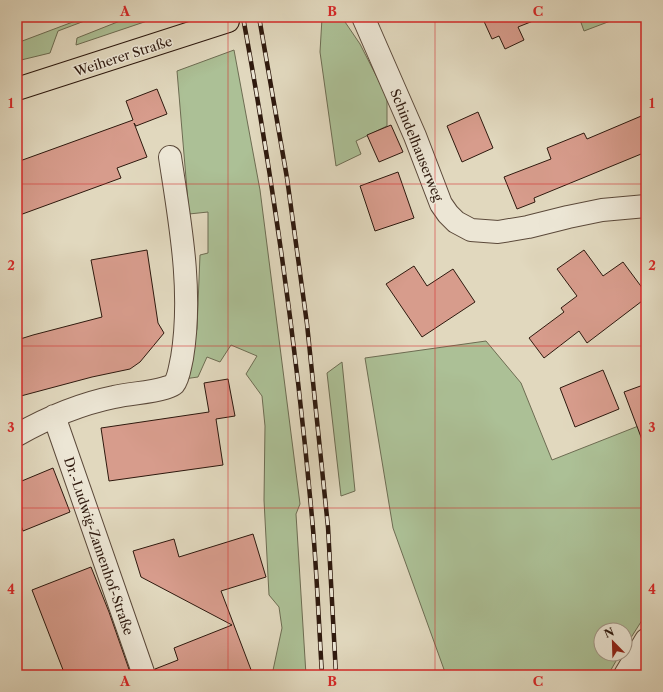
<svg xmlns="http://www.w3.org/2000/svg" width="663" height="692" font-family="'Libre Caslon Text',serif">
<style>
.green{fill:#acc096;stroke:#6d6c52}
.building{fill:#d79c8c;stroke:#2e190e}
.lines{fill:none;stroke-linecap:round;stroke-linejoin:round}
.minor-casing{stroke:#5b493a;stroke-width:24}
.major-casing{stroke:#2e190e;stroke-width:24}
.minor{stroke:#ece6d5;stroke-width:22}
.major{stroke:#e1d8be;stroke-width:22}
.rail-casing{stroke:#2e190e;stroke-width:4.5}
.rail{stroke:#ece6d5;stroke-width:3;stroke-dasharray:9;stroke-linecap:butt}
.grid{fill:none;stroke:#d62828;stroke-width:1;stroke-opacity:0.55}
.labels{text-anchor:middle;stroke-width:3;stroke-linejoin:round;paint-order:stroke}
.street-label{font-size:13px;fill:#2e190e;stroke:#ece6d5}
.neatline{fill:none;stroke:#d62828;stroke-width:1.5}
.grid-label{font-size:13px;text-anchor:middle;font-weight:bold;fill:#d62828}
</style>
<rect width="100%" height="100%" fill="#e1d8be"/>
<filter id="stains"><feTurbulence type="fractalNoise" baseFrequency=".005" numOctaves="4"/><feColorMatrix values="0 0 0 0 .2 0 0 0 0 .09 0 0 0 0 .02 0 0 0 .5 -.17"/></filter>
<radialGradient id="worn" r=".72"><stop offset=".6" stop-color="#630" stop-opacity="0"/><stop offset="1" stop-color="#630" stop-opacity=".3"/></radialGradient>
<path class="green" d="M86,17H95L58,31L50,53L17,61V43Z
M130,17H159L76,45L77,38Z
M327,17H341L343,19L360,44L387,97V126L356,141L361,154L336,166L320,52L322,18Z
M579,17H621L584,31Z
M234,50L260,190L300,504L296,514L306,675H272L282,628L279,607L269,595L264,500L265,426L262,396L246,374L257,356L231,345L220,362L207,357L198,377L184,379L197,329L200,255L208,253V212L189,214L177,71Z
M486,341L521,383L552,460L646,423V614L625,647V630H601V654H620L608,675H446L393,528L365,358Z
M342,362L355,491L341,496L327,373Z"/>
<path class="building" d="M482,17H543L518,27L524,40L505,49L499,36L492,39Z
M157,89L167,114L136,126L134,123L147,157L117,168L121,178L17,216V162L133,120L126,101Z
M478,112L493,148L462,162L447,126Z
M646,114V152L534,198L535,202L517,209L504,177L551,159L547,148L584,133L587,139Z
M391,125L403,152L379,162L367,135Z
M398,172L414,218L375,231L360,186Z
M147,250L158,323L164,333L140,362L130,369L92,377L17,397V340L33,335L102,317L91,260Z
M584,250L603,276L623,262L646,293V298L587,343L579,331L544,358L529,338L564,312L561,308L577,296L557,269Z
M414,266L427,286L453,269L475,302L422,337L386,284Z
M603,370L619,409L575,427L560,388Z
M228,379L235,416L216,419L223,465L109,481L101,428L209,412L204,383Z
M646,384V445H644L624,392Z
M53,468L70,512L23,531L17,515V483Z
M253,534L266,577L221,591L253,675H156L155,669L178,660L174,648L232,625L141,577L133,551L174,539L179,557Z
M91,567L109,612L131,675H65L32,590Z"/>
<g class="lines">
<g class="minor-casing">
<path id="minor" d="M363,17L415,136L441,204L448,214L456,222L471,230L498,232L528,227L568,217L602,210L646,206
M54,416L144,675
M17,435C47,418 80,404 114,397C131,393 149,393 165,388C168,387 172,386 174,384C179,378 180,366 182,358C193,291 180,223 170,157
M625,675L646,640"/>
</g>
<g class="major-casing">
<path id="major" d="M17,89L228,21"/>
</g>
<use href="#minor" class="minor"/>
<use href="#major" class="major"/>
<g class="rail-casing">
<path id="rail" d="M243,17C274,186 298,357 313,529C317,577 319,626 322,675
M259,17L287,178L307,324L328,527L336,675"/>
</g>
<use href="#rail" class="rail"/>
</g>
<path class="grid" d="M228,17V675M435,17V675M17,184H646M17,346H646M17,508H646"/>
<g class="labels">
<g class="street-label">
<text transform="translate(123 56) rotate(-18)" y="5">Weiherer Straße</text>
<text transform="translate(417 145) rotate(68)" y="5">Schindelhauserweg</text>
<text transform="translate(99 546) rotate(71)" y="5">Dr.-Ludwig-Zamenhof-Straße</text>
</g>
</g>
<rect width="663" height="692" fill="none" stroke="#e1d8be" stroke-width="44"/>
<g transform="translate(613 642) rotate(337)"><circle r="19" fill="#ece6d5" stroke="#a09485"/>
<path d="M0-3L7 15L0 10L-7 15Z" fill="#8f2418"/>
<text y="-6" font-size="11" font-weight="bold" text-anchor="middle" fill="#2e190e">N</text>
</g>
<rect x="22" y="22" width="619" height="648" class="neatline"/>
<g class="grid-label">
<text x="125" y="16">A</text>
<text x="332" y="16">B</text>
<text x="538" y="16">C</text>
<text x="11" y="108">1</text>
<text x="652" y="108">1</text>
<text x="11" y="270">2</text>
<text x="652" y="270">2</text>
<text x="11" y="432">3</text>
<text x="652" y="432">3</text>
<text x="11" y="594">4</text>
<text x="652" y="594">4</text>
<text x="125" y="686">A</text>
<text x="332" y="686">B</text>
<text x="538" y="686">C</text>
</g>
<rect width="100%" height="100%" filter="url(#stains)"/>
<rect width="100%" height="100%" fill="url(#worn)"/>
</svg>
